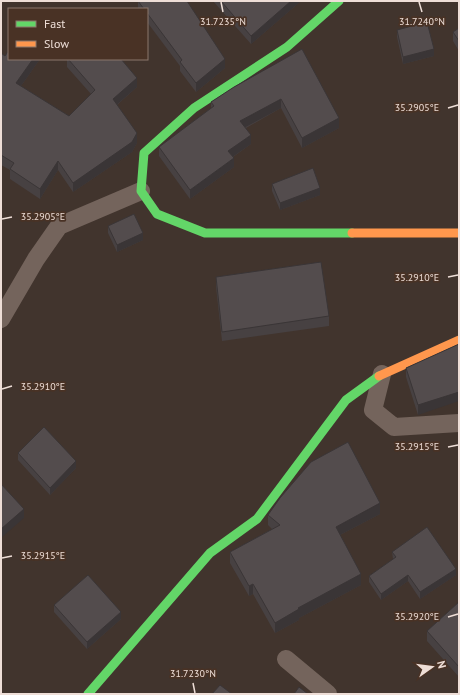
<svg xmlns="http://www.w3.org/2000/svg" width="460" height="695" font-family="'PT Sans',sans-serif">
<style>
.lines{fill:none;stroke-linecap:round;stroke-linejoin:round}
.street{stroke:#74645c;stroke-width:18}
.fast{stroke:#63d668;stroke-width:9}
.slow{stroke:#ff974d;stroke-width:9}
.wall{fill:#474142}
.shaded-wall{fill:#3a3536}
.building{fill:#534c4d;stroke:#3a3536}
.ticks{fill:none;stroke:#eeded7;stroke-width:1.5}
.ticks-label{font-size:10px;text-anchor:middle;fill:#eeded7;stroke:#493225;stroke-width:3.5;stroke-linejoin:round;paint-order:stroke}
</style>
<rect width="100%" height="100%" fill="#41342d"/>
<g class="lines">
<path class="street" d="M1,319L36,259L59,226L141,191
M382,374L373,410L394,427L459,423
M286,659L328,694"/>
<path class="fast" d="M339,1L287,47L194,108L144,153L141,191L157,214L205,233H352
M88,694L210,553L257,519L346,400L379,376"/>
<path class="slow" d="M352,233H459
M379,376L459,340"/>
</g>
<path class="wall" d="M138,1L225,68L196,92L180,71V66L147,22V9H138Z
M213,1H301L251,44Z
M459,28V51L453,41V32Z
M397,30L434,56L403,64L397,37Z
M302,49L339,128L302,148L281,108L246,128L251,144L233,157L234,167L190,199L159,156V147L211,108V102Z
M1,53L9,59H40L21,86L69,116L91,94L67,67V59H121L137,87L117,105L137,143L132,152L73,192L58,170L40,199L10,179V170L1,165Z
M272,184L320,195L280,210L272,191Z
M108,226L143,240L117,252L108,233Z
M216,277L329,316V326L222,341L216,287Z
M459,344L418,415L406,377V368Z
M18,453L76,468L50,495L18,460Z
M380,514L340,535L361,585L299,618V620L275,633L253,594L249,596L230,563V552L272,529L268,525V515Z
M392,552L456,575L420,599L408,581L381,600L369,582V576L393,559Z
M459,602V677L427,641V631Z
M54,605L121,619L87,649L54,612Z"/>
<path class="shaded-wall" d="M291,1H301L251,44V36Z
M434,49V56L403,64V57Z
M33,59H40L16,93V83Z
M225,59V68L196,92V83Z
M137,78V87L113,108V99Z
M281,99V108L240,130V121Z
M339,118V128L302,148V138Z
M137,133V143L132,152L73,192V183Z
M251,135V144L228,160V151Z
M234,158V167L190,199V190Z
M58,161V170L40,199V189Z
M320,188V195L280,210V203Z
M143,233V240L117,252V245Z
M459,392V401L418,415V405Z
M76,461V468L50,495V488Z
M380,503V514L336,537V527Z
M24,509V518L1,538V529Z
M456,569V575L420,599V592Z
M361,574V585L299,618V620L275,633V623L298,608Z
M408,575V581L381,600V594Z
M253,584V594L249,596V586Z
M121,612V619L87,649V642Z"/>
<path class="building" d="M138,1H187L225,59L196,83L180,62L182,60L147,13V9H144Z
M221,1H291L251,36Z
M427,22L434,49L403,57L397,30Z
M459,28V41L453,32Z
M302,49L339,118L302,138L281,99L240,121L251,135L228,151L234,158L190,190L159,147L214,106L211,102L234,87Z
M9,50V59H33L16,83L69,116L95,90L68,59H121L137,78L113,99L137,133L132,142L73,183L58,161L40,189L10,169L14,163L1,155V53L5,56Z
M313,168L320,188L280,203L272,184Z
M134,214L143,233L117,245L108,226Z
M321,262L329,316L222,332L216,277Z
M459,344V392L418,405L406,368Z
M44,427L76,461L50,488L18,453Z
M348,442L380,503L336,527L361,574L298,608L299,609L275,623L253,584L249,586L230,552L280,525L268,515L280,498L311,462Z
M1,484L24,509L1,529Z
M427,527L456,569L420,592L408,575L381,594L369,576L396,557L392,552Z
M88,575L121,612L87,642L54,605Z
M459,602V667L427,631Z
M220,685L232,694H212Z
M299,687L308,694H294Z"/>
<path class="ticks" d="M221,2L223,12M419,2L422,12M448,108L458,105M2,219L12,217M448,277L458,275M2,389L12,386M448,447L458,445M2,558L12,556M448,617L458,614M193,683L195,693"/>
<g class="ticks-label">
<text x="422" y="25">31.7240°N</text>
<text x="223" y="25">31.7235°N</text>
<text x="417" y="111">35.2905°E</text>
<text x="43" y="220">35.2905°E</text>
<text x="417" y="281">35.2910°E</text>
<text x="43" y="390">35.2910°E</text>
<text x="417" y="450">35.2915°E</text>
<text x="43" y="559">35.2915°E</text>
<text x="417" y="620">35.2920°E</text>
<text x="193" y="677">31.7230°N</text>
</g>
<rect width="460" height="695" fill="none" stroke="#eeded7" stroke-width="4"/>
<rect x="8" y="8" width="140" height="52" fill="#493225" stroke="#8b776c"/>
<rect x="16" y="21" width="20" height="6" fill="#63d668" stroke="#8b776c"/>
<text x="44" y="28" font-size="12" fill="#eeded7">Fast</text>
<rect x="16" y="41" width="20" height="6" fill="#ff974d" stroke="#8b776c"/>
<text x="44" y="48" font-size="12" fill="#eeded7">Slow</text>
<g transform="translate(432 667) rotate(76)" stroke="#493225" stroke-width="3" paint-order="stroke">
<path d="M0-3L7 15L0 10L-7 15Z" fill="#eeded7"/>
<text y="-6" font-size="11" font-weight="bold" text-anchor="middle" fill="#eeded7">N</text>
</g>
</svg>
